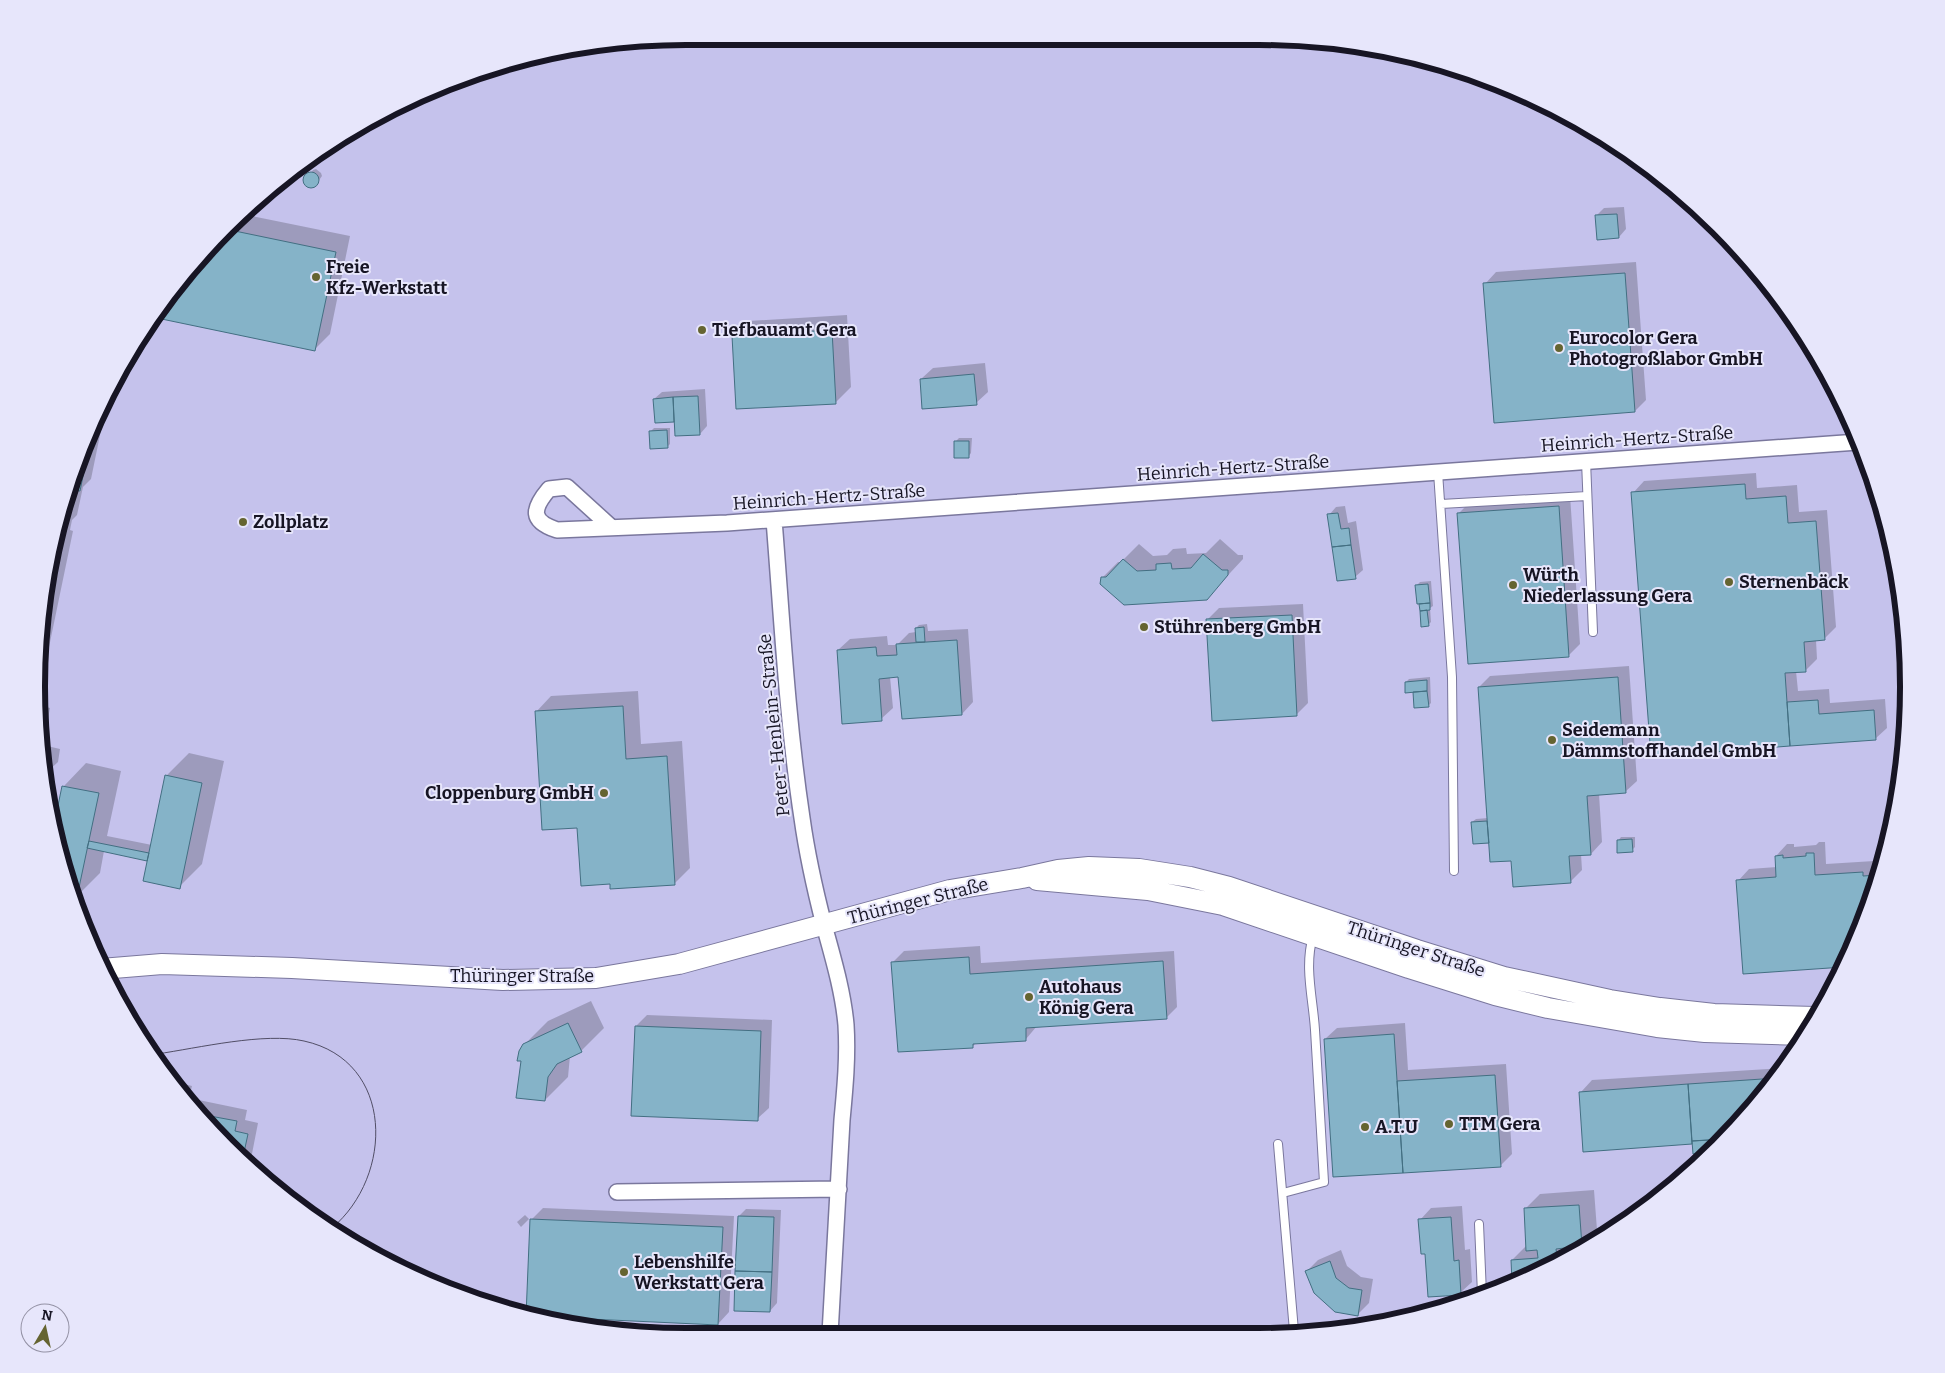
<svg xmlns="http://www.w3.org/2000/svg" width="1945" height="1373" font-family="Bitter,serif">
<style>
.shadow{fill:#0003}
.building{fill:#85b3c8;stroke:#436f82}
.lines{fill:none;stroke-linecap:round;stroke-linejoin:round}
.lane-casing{stroke:#7a779d;stroke-width:10}
.street-casing{stroke:#7a779d;stroke-width:18}
.secondary-casing{stroke:#7a779d;stroke-width:22}
.lane{stroke:#fff;stroke-width:8}
.street{stroke:#fff;stroke-width:15}
.secondary{stroke:#fff;stroke-width:20}
.tram{stroke:#514e66;stroke-width:1}
.poi-dot{fill:#656431;stroke:#e7e6fb;stroke-width:2}
.labels{text-anchor:middle;stroke-width:4;stroke-linejoin:round;paint-order:stroke}
.poi-label{font-size:18px;font-weight:bold;fill:#171524;stroke:#e7e6fb;text-anchor:start}
.street-label{font-size:18px;fill:#171524;stroke:#e7e6fb}
.rim{fill:none;stroke:#171524;stroke-width:6}
</style>
<rect width="100%" height="100%" fill="#c5c2ec"/>
<path class="shadow" d="M316,169L321,173L322,176L317,183L311,186L306,183L305,180L313,170Z
M1624,207L1626,229L1619,237L1596,216L1604,208Z
M247,215L350,236L330,334L314,350L157,317L144,329L197,258Z
M1636,262L1646,400L1635,411L1485,284L1496,272Z
M847,315L851,387L836,402L734,336L749,321Z
M985,363L988,392L976,403L921,379L933,368Z
M705,389L707,426L700,434L676,420L656,422L654,399L662,392Z
M108,396L91,479L83,487L77,515L72,520L70,530L73,531L42,681V601L86,437Z
M654,428H670V444L667,447L650,432Z
M959,438H972L971,453L968,457L956,441Z
M1756,473L1757,488L1797,485L1799,512L1827,510L1836,627L1824,639L1816,640L1817,659L1806,670L1796,671L1798,691L1829,689L1830,703L1885,699L1887,728L1875,739L1652,755L1633,493L1644,481Z
M1570,495L1580,644L1569,655L1459,513L1470,502Z
M1345,506L1348,523L1356,521L1363,570L1355,577L1329,515L1336,507Z
M1220,539L1238,555H1243V559L1206,599L1102,578L1118,562H1121L1139,544L1153,556L1167,555L1173,549L1186,548L1187,554L1206,553Z
M1431,581L1433,606L1430,608L1431,622L1428,625L1422,626L1420,603L1417,585L1420,582Z
M1303,604L1308,703L1297,714L1213,719L1207,620L1219,608Z
M927,624L928,631L968,629L973,702L962,714L900,676L890,677L893,708L881,719L838,650L850,639L887,636L888,645H897L909,633L916,632V628L919,625Z
M1629,666L1637,781L1625,792L1599,794L1602,842L1591,854H1581L1582,870L1570,882L1512,859L1490,842L1472,822L1476,819L1488,818L1479,687L1490,676Z
M1430,677L1431,703L1428,706L1406,682L1409,679Z
M638,691L641,744L682,741L690,868L674,884L578,826L536,712L551,696Z
M42,706L50,708L43,745L60,749L58,762L46,773L42,772Z
M189,753L224,761L202,864L179,887L149,860L104,851L100,873L77,896L71,895L52,814L58,815L64,786L86,763L121,771L107,836L152,845L166,776Z
M1621,837H1635V847L1632,850L1618,841Z
M1819,842H1825L1826,864L1874,861L1875,865H1883L1845,966L1744,972L1738,881L1749,869L1777,867L1776,856L1787,844H1794V847L1816,845Z
M980,946L981,963L1174,951L1177,1007L1166,1018L1037,1026L1026,1039L977,1042L973,1046L893,962L904,951Z
M591,1001L604,1028L581,1051L570,1056L568,1077L545,1100L524,1045L548,1021Z
M647,1015L772,1020L769,1108L757,1119L636,1026Z
M1405,1023L1408,1070L1506,1064L1512,1154L1500,1166L1325,1039L1337,1028Z
M1783,1068L1775,1082L1722,1138H1715V1145L1709,1152L1694,1153L1693,1141L1691,1143L1581,1092L1592,1080Z
M176,1082L192,1086L189,1098L247,1110L245,1120L258,1123L250,1164L198,1115Z
M1594,1190L1597,1230L1585,1243L1546,1270L1513,1282L1512,1260L1527,1245L1525,1209L1540,1194Z
M1462,1206L1465,1250L1470,1249L1472,1282L1460,1293L1426,1252L1420,1220L1431,1208Z
M543,1208L734,1216L729,1312L718,1324L531,1220Z
M746,1209L781,1210L777,1303L770,1311L739,1216Z
M525,1215L529,1219L521,1227L517,1222Z
M1341,1250L1347,1266L1361,1277L1373,1279L1369,1303L1357,1315L1307,1271L1318,1260Z"/>
<path class="building" d="M303 180a8 8 0 1 1 16 0a8 8 0 1 1-16 0Z
M1617,214L1619,238L1597,240L1595,215Z
M230,230L336,252L315,351L152,317L197,258Z
M1625,273L1635,412L1494,423L1483,283Z
M832,330L836,404L736,409L732,336Z
M974,374L977,405L922,409L920,379Z
M698,396L700,435L675,436L673,397Z
M673,397L674,422L655,423L653,399Z
M94,422L80,491L72,490L86,437Z
M667,430L668,448L650,449L649,431Z
M954,441H969V458H954Z
M1745,484L1746,499L1786,496L1788,523L1816,521L1825,640L1804,642L1806,672L1785,673L1790,746L1651,757L1631,492Z
M72,490H74L66,528L62,527L59,541L62,542L42,640V601Z
M1559,506L1569,657L1468,664L1457,513Z
M1338,513L1341,529L1349,528L1351,545L1332,547L1327,514Z
M1351,545L1356,579L1337,581L1332,547Z
M1203,554L1222,570H1228V575L1207,600L1124,605L1100,584L1101,577H1106L1123,559L1137,571L1156,570V564L1171,563L1172,569L1191,568Z
M1428,584L1430,603L1417,604L1415,585Z
M1430,603V610L1420,611L1419,604Z
M1427,610L1429,626L1421,627L1420,611Z
M1292,615L1297,716L1212,721L1206,619Z
M924,627L925,642H916L915,628Z
M957,640L962,715L902,719L898,677L879,679L882,721L842,724L837,650L876,647L877,656L897,655L896,644Z
M1618,677L1626,793L1587,796L1591,855L1569,856L1571,883L1513,887L1511,861L1490,862L1478,687Z
M1427,680V691L1405,693V682Z
M1427,691L1429,707L1414,708L1413,692Z
M1818,700L1819,714L1874,710L1876,740L1790,746L1787,702Z
M623,706L626,759L667,756L675,885L610,889V884L581,886L577,828L542,830L535,711Z
M42,759L50,760L47,774H42Z
M165,775L202,783L180,889L143,881Z
M62,786L99,793L77,897L71,895L54,825Z
M1487,821L1489,843L1473,844L1471,822Z
M1632,839L1633,852L1617,853V840Z
M89,841L149,853L147,861L87,848Z
M1806,853H1814L1815,875L1863,872V876L1879,875L1844,967L1743,974L1736,880L1776,877L1775,856L1783,855V858L1806,856Z
M969,957L970,974L1163,961L1167,1019L1026,1028V1041L973,1044V1048L898,1052L891,962Z
M568,1023L582,1052L557,1064L548,1077L545,1101L516,1098L521,1061H517L519,1051L523,1044Z
M635,1026L761,1031L758,1121L631,1116Z
M1394,1034L1403,1173L1333,1177L1324,1039Z
M1495,1075L1501,1167L1403,1173L1397,1081Z
M1777,1078L1721,1139L1692,1141L1688,1084Z
M1688,1084L1692,1144L1583,1152L1579,1092Z
M196,1113L210,1116L208,1125Z
M210,1116L237,1121L235,1131L248,1134L243,1157L208,1125Z
M1712,1140V1149L1708,1153L1693,1154L1692,1141Z
M1579,1205L1582,1246L1556,1249L1557,1257L1566,1256L1546,1270L1512,1282L1511,1260L1538,1258L1537,1250L1526,1251L1524,1208Z
M738,1216L774,1217L772,1272L735,1271Z
M1451,1217L1454,1261L1459,1260L1461,1295L1428,1297L1425,1254H1421L1418,1219Z
M530,1219L723,1227L718,1325L526,1316Z
M1330,1261L1336,1278L1349,1288L1362,1290L1358,1316L1335,1312L1314,1293L1305,1271Z
M735,1271L772,1272L770,1312L734,1311Z"/>
<g class="lines">
<g class="lane-casing">
<path id="lane" d="M1586,461L1593,632
M1438,472L1452,677L1454,871
M1441,504L1587,496
M1278,1144L1294,1331
M1283,1193L1324,1182C1321,1132 1318,1081 1315,1030C1313,998 1304,967 1313,936
M1479,1224L1482,1294"/>
</g>
<g class="street-casing">
<path id="street" d="M774,520C782,619 787,719 802,818C807,854 815,890 824,925C833,958 843,991 846,1025C848,1057 845,1088 842,1120L830,1334
M611,527L567,487L549,489C532,509 530,521 557,530L727,523L1858,442
M617,1192L839,1189"/>
</g>
<g class="secondary-casing">
<path id="secondary" d="M1037,880L1148,890L1223,905L1409,968L1495,995L1548,1008L1657,1027L1705,1032L1804,1035
M101,969L162,964L292,968L503,980L596,978L679,964L950,890L1022,878L1058,870L1089,867L1139,869L1190,877L1229,887L1417,950L1504,977L1610,1000L1660,1008L1714,1014L1815,1017"/>
</g>
<use href="#lane" class="lane"/>
<use href="#street" class="street"/>
<use href="#secondary" class="secondary"/>
<path class="tram" d="M157,1054C198,1048 265,1032 304,1041C395,1061 394,1176 332,1228"/>
</g>
<g class="poi-dot">
<circle cx="316" cy="277" r="5"/>
<circle cx="702" cy="330" r="5"/>
<circle cx="1559" cy="348" r="5"/>
<circle cx="243" cy="522" r="5"/>
<circle cx="1729" cy="582" r="5"/>
<circle cx="1513" cy="585" r="5"/>
<circle cx="1144" cy="627" r="5"/>
<circle cx="1552" cy="740" r="5"/>
<circle cx="604" cy="793" r="5"/>
<circle cx="1029" cy="997" r="5"/>
<circle cx="1449" cy="1124" r="5"/>
<circle cx="1365" cy="1127" r="5"/>
<circle cx="624" cy="1272" r="5"/>
</g>
<g class="labels">
<g class="poi-label">
<text x="326" y="273">Freie<tspan x="326" dy="21">Kfz-Werkstatt</tspan></text>
<text x="712" y="336">Tiefbauamt Gera</text>
<text x="1569" y="344">Eurocolor Gera<tspan x="1569" dy="21">Photogroßlabor GmbH</tspan></text>
<text x="253" y="528">Zollplatz</text>
<text x="1523" y="581">Würth<tspan x="1523" dy="21">Niederlassung Gera</tspan></text>
<text x="1739" y="588">Sternenbäck</text>
<text x="1154" y="633">Stührenberg GmbH</text>
<text x="1562" y="736">Seidemann<tspan x="1562" dy="21">Dämmstoffhandel GmbH</tspan></text>
<text x="594" y="799" text-anchor="end">Cloppenburg GmbH</text>
<text x="1039" y="993">Autohaus<tspan x="1039" dy="21">König Gera</tspan></text>
<text x="1459" y="1130">TTM Gera</text>
<text x="1375" y="1133">A.T.U</text>
<text x="634" y="1268">Lebenshilfe<tspan x="634" dy="21">Werkstatt Gera</tspan></text>
</g>
<g class="street-label">
<text transform="translate(1637 439) rotate(-4)" y="6">Heinrich-Hertz-Straße</text>
<text transform="translate(1233 468) rotate(-4)" y="6">Heinrich-Hertz-Straße</text>
<text transform="translate(829 497) rotate(-4)" y="6">Heinrich-Hertz-Straße</text>
<text transform="translate(774 725) rotate(-96)" y="6">Peter-Henlein-Straße</text>
<text transform="translate(918 901) rotate(-14)" y="6">Thüringer Straße</text>
<text transform="translate(1416 949) rotate(18)" y="6">Thüringer Straße</text>
<text x="522" y="982">Thüringer Straße</text>
</g>
</g>
<path d="M0 0H1945V1373H0ZM686 45H1259A641 641 0 0 1 1900 686V687A641 641 0 0 1 1259 1328H686A641 641 0 0 1 45 687V686A641 641 0 0 1 686 45Z" fill="#e7e6fb" fill-rule="evenodd"/>
<path class="rim" d="M686 45H1259A641 641 0 0 1 1900 686V687A641 641 0 0 1 1259 1328H686A641 641 0 0 1 45 687V686A641 641 0 0 1 686 45Z"/>
<g transform="translate(45 1328) rotate(9)"><circle r="24" fill="#e7e6fb" stroke="#9492a5"/>
<path d="M0-4L9 19L0 12L-9 19Z" fill="#656431"/>
<text y="-8" font-size="14" font-weight="bold" text-anchor="middle" fill="#171524">N</text>
</g>
</svg>
